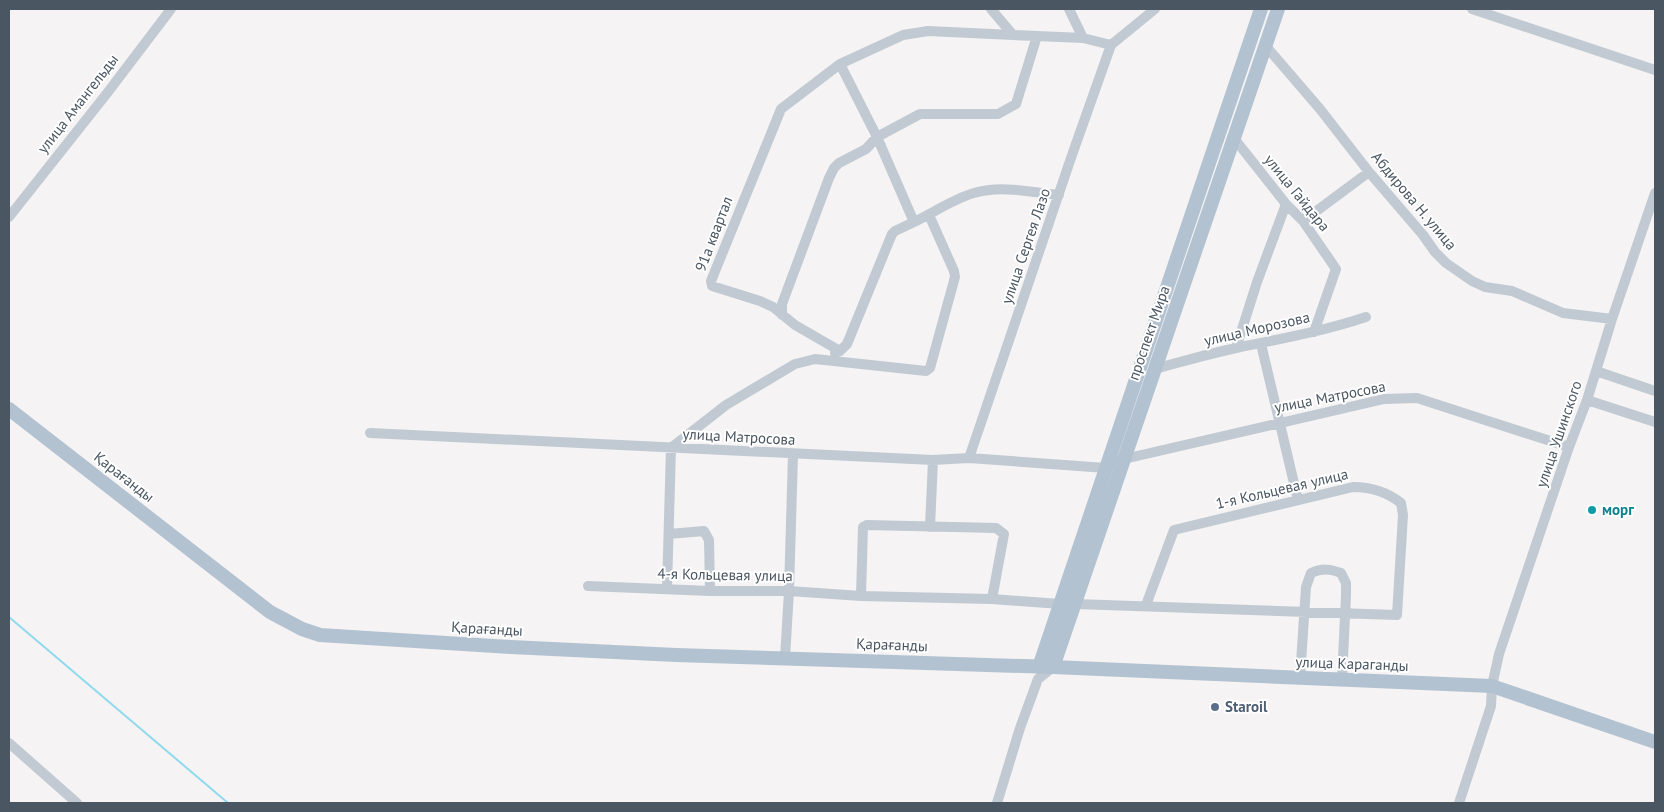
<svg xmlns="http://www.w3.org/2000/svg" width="1664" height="812" font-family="'PT Sans',sans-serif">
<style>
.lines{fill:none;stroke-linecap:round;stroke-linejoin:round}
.stream{stroke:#90daee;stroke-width:2}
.minor{stroke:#c1cad2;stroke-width:10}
.major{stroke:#b3c2d1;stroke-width:14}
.culture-dot{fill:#0f9aa8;stroke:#fff;stroke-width:2}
.service-dot{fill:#5c6f8a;stroke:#fff;stroke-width:2}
.labels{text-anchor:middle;stroke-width:4;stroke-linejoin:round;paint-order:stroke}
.street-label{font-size:15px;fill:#4a5661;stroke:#fff}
.culture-label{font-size:15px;font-weight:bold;fill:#0d838f;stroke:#fff;text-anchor:start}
.service-label{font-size:15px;font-weight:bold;fill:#4e5e75;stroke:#fff;text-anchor:start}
</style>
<rect width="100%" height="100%" fill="#f5f3f3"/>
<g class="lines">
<path class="stream" d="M9,617L228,803"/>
<path class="minor" d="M1472,9L1655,70
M1037,36L1083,38
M1111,45L1155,9
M1265,45L1320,109L1369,172L1423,235L1435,252L1446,263L1472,281L1485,287L1512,291L1563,313L1612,319
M840,64L877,137L914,222C933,213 953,199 974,193C1001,185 1031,192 1059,195
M1233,137L1286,204L1303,221L1336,269L1314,332
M9,217L108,92L171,9
M1303,221L1369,172
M782,315V304L829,178L834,168L839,163L866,149L877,137L920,114H998L1016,104L1037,36L1013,35L991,9
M1261,344L1298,500
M1236,348L1257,282L1286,204
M840,351L795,325L773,307L760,301L712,286L711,281L781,109L840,64L903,35L928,31L1013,35
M835,353L840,351L847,344L892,234L895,231L914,222
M1154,369C1181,362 1208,354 1236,348C1280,339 1324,331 1366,317
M1596,371L1655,391
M1587,400L1655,422
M370,433L933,460L969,458L1106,468L1124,459L1384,399L1417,398L1569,447
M969,458L1072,155L1111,45L1083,38L1069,9
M930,527L933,460
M669,534L704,531L709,540L710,591
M588,586L710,591H789L861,596L992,599L1060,604
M667,589L671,448L726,405L795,364L815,359L926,371L930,368L955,277L954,271L929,215
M861,596L863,527L867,525L996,528L1004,534L992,599
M1075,604L1397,615L1403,515L1401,503C1387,492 1371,487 1353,487L1174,530L1146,605
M785,658L789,591L793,454
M1300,678L1306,587L1311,573C1322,568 1330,569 1341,573L1346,583V596L1342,679
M9,743L77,803
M997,803L1020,728L1038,679L1053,667
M1459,803L1491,706L1492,686L1499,654L1569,447L1587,400L1612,319L1655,193"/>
<path class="major" d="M9,409L270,612L302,629L320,635L511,647L676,655L1053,667L1492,686L1655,742
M1039,667L1261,9
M1053,667L1278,9"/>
</g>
<circle class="culture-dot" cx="1592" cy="510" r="5"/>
<circle class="service-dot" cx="1215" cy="707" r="5"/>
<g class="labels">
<g class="street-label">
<text transform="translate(78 104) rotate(-52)" y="5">улица Амангельды</text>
<text transform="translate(1297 193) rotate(51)" y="5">улица Гайдара</text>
<text transform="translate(1414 201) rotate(50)" y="5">Абдирова Н. улица</text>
<text transform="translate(714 234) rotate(-69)" y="5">91а квартал</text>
<text transform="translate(1026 246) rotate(-71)" y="5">улица Сергея Лазо</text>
<text transform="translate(1257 329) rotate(-13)" y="5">улица Морозова</text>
<text transform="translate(1149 333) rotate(-71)" y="5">проспект Мира</text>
<text transform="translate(1330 397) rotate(-11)" y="5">улица Матросова</text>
<text transform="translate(1559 434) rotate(-71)" y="5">улица Ушинского</text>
<text transform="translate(739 437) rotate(3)" y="5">улица Матросова</text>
<text transform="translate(124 477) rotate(38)" y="5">Қарағанды</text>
<text transform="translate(1282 489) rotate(-13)" y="5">1-я Кольцевая улица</text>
<text transform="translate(725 575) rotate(1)" y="5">4-я Кольцевая улица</text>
<text transform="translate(487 629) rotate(3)" y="5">Қарағанды</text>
<text transform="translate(892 645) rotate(2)" y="5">Қарағанды</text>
<text transform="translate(1352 664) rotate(2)" y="5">улица Караганды</text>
</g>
<g class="culture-label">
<text x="1602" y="515">морг</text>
</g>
<g class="service-label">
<text x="1225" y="712">Staroil</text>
</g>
</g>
<rect width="1664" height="812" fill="none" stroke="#4a5661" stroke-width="20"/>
</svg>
